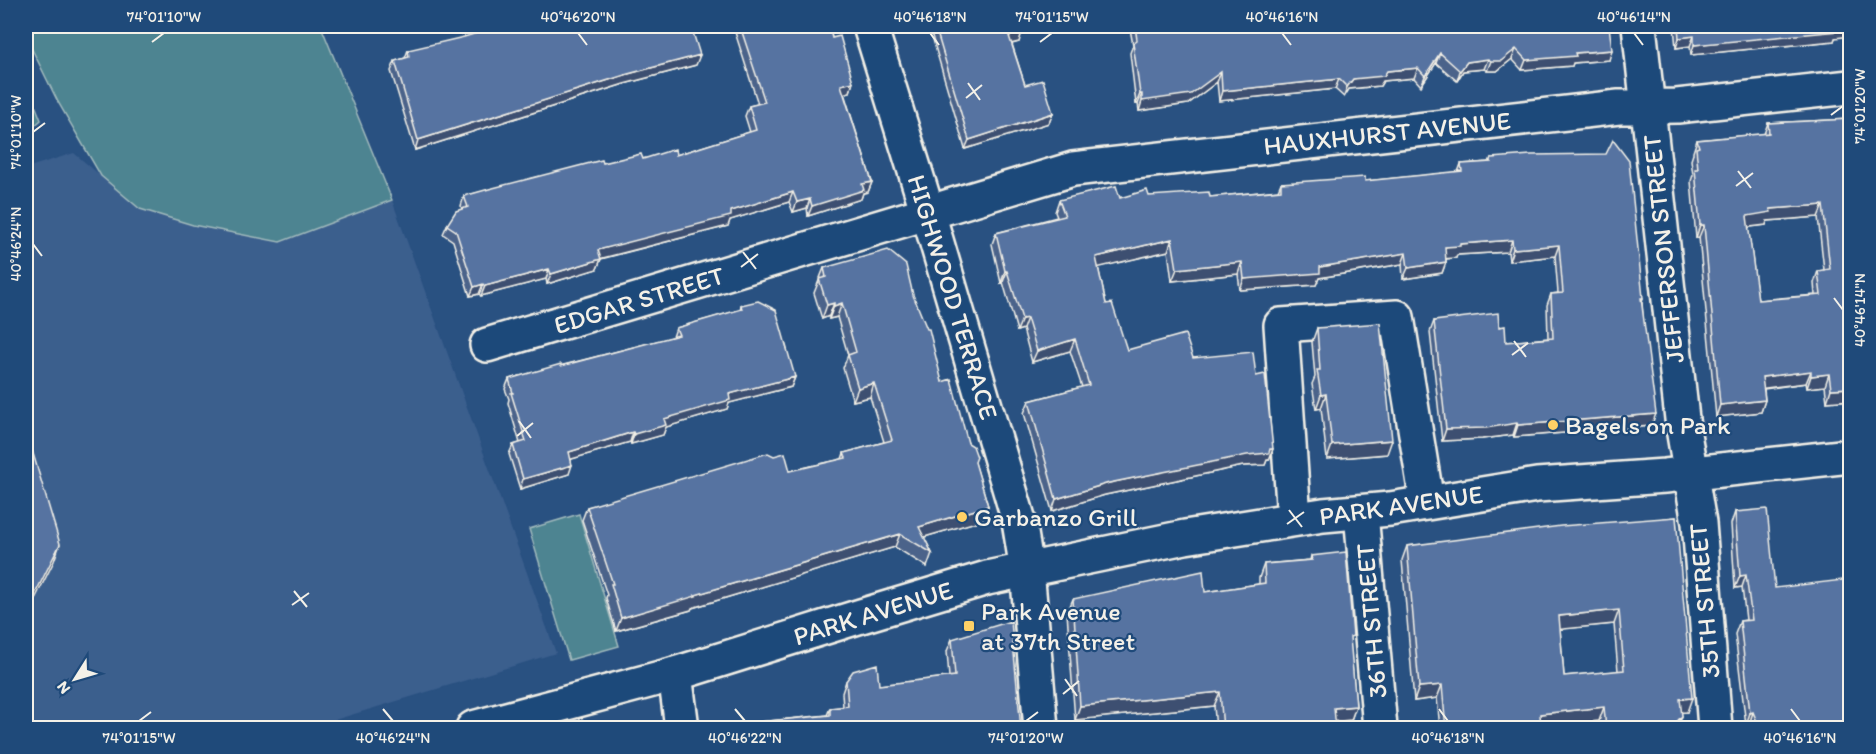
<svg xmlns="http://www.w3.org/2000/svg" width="1876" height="754" font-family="Itim,sans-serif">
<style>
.built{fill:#3b5e8d}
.green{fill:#4e8491;stroke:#a1babc;stroke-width:1.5}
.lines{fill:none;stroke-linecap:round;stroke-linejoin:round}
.minor-casing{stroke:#f4f1e8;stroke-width:38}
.major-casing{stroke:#f4f1e8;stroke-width:38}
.minor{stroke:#1f4a7a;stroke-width:33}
.major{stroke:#1f4a7a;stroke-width:33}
.wall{fill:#4b638a;stroke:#f4f1e8;stroke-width:1.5;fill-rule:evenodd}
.shaded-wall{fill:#3d5071;stroke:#f4f1e8;stroke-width:1.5}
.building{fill:#5773a1;stroke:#f4f1e8;stroke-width:1.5;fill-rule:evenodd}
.ticks{fill:none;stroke:#f4f1e8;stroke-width:2}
.poi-dot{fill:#ffd166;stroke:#1f4a7a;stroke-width:2}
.labels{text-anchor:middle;stroke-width:4.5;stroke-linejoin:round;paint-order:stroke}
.street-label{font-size:26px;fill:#f4f1e8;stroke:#1f4a7a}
.poi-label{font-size:26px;fill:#f4f1e8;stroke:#1f4a7a;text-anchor:start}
.neatline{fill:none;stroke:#f4f1e8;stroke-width:2}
.ticks-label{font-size:15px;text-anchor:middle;fill:#f4f1e8}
</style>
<rect width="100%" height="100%" fill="#295181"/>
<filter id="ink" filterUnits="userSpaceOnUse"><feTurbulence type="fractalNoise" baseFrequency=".0167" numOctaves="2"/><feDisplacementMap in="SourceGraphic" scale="12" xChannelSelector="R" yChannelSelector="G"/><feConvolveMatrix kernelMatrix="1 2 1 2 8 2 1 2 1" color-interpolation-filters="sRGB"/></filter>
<g filter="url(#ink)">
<path class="built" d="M74,153L140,209L280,242L392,200L556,653L308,728H26V168Z"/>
<path class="green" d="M26,26H321L392,200L280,242L193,225L140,209L101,176L58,102L26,37Z
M26,82L41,120L26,133Z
M579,514L619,646L569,660L529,529Z"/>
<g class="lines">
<g class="minor-casing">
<path id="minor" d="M870,26L928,213L1019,521L1027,570L1041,728
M1639,26L1683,428L1699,523L1715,728
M487,345L1073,169L1619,107L1677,106L1850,87
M1361,513L1380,728
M1294,519L1281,325L1397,317L1427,502
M675,674L682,728"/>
</g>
<g class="major-casing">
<path id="major" d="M473,728L675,674L861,616L987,578L1185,537L1323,515L1390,509L1537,485L1665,476L1850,456"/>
</g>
<use href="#minor" class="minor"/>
<use href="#major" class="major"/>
</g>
<path class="wall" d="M733,26H829L832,38L853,82L850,92L844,93L872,182L868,192L863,193L861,199L808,216L807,208L793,212L789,202L730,220L728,226L601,259L597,269L547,284L546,279L481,296L479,294L470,296L453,241L443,234L447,225L462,209L461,206L464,196L603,163L676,155L750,132L745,116L749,106L758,104Z
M929,26H1020L1019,42L1012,44L1025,85L1053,113L1049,123L965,149Z
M1131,26H1609V60L1573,63L1572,66L1522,70L1512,59L1497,71H1487L1484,69L1463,71L1457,81L1436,63L1421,86L1414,78L1383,81L1380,86L1349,89L1344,97L1335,89L1219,101L1217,82L1188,104L1139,111L1138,104H1136L1130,53L1133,45L1130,29Z
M1674,26H1851L1835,38L1834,41L1691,55L1690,46L1676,48Z
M408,50L696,65L624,84L415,150L391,71L395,61L405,58Z
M1851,119V400L1827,402L1825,386L1807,388L1806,383L1764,389L1765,400L1761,412L1716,417L1699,237L1696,238L1691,181L1693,175L1691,160L1693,154V152L1697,140L1764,134L1768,123ZM1818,217L1824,270L1818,271L1814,283L1815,295L1758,300L1748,227L1766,225L1767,221Z
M1491,158L1643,298L1642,302L1651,426L1514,437L1513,435L1482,439L1442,441L1430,332L1434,321L1499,327L1506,342L1548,338L1547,305L1551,294L1558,293L1555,256L1509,261L1508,252L1457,255L1456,258L1446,259V262L1442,273L1403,279L1402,264L1319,278L1316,285L1240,290L1238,274L1172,281L1168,251L1098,267L1106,304L1127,350L1193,358L1256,376L1269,460H1267L1265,465L1243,466L1105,495L1052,511L1024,413L1029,401L1082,387L1070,351L1032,362L1023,329L1017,331L1003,282L1001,283L992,244L996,233L1057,217L1055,212L1059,200L1149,196L1210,197L1278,190L1281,183L1365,181L1458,172L1461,164L1489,162Z
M824,268L913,295L942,382L968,443L975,463L988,506L983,520L924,537L932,553L927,567L895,547L692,608L691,610L616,631L606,598L607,595L582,520L587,507L790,471L842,459L844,453L884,442L870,397L853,401L843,368L848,355L837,317L829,319V316L822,319L814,293Z
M741,305L795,377L791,387L729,403L727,409L666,427L663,435L631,444L630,442L571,459L569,474L520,489L509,454L513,445L520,443L508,403L509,399L505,389L509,379L673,337L676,328L740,310Z
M1317,328L1387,454L1327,459L1321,408L1316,409L1312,384L1315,377L1312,342Z
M1735,512L1775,588L1851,729H1750L1749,725H1746L1735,634L1740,621L1746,620L1742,587L1735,588L1731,524Z
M1676,517L1687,712H1681L1682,716L1677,729H1600L1599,721L1541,728V729H1440L1437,698L1414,701L1402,560L1407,546ZM1614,624L1618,671L1564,676L1560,629Z
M1311,556L1350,644L1356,706L1351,720L1335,721L1336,729H1216L1214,706L1075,720L1067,613L1073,599L1205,592L1259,584V578L1264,564L1310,560Z
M952,639L1021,729H757L759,722L827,715L830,708L843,707L842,693L846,681L879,685L949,677L947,651Z"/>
<path class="shaded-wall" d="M1851,27V36L1835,38L1834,41L1691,55L1694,45Z
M1022,32L1019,42L1006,45L1009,36Z
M1694,36L1690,46L1676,48L1679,38Z
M1516,49L1512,59L1497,71H1487L1491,61Z
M1612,50L1609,60L1573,63L1572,66L1522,70L1526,60L1575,53Z
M1440,53L1436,63L1421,86L1425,76Z
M700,55L696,65L624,84L415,150L418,140L628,74Z
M1488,59L1484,69L1463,71L1457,81L1460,71L1467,62Z
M1418,68L1414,78L1383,81L1380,86L1349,89L1344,97L1347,87L1353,79L1387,71Z
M1221,72L1217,82L1188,104L1139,111L1142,101Z
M1339,79L1335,89L1219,101L1222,91Z
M853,82L850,92L838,95L841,85Z
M1140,94H1142L1138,104H1136Z
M1053,113L1049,123L965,149L969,140Z
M872,182L868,192L863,193L861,199L808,216L812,206L862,184Z
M793,192L789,202L730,220L728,226L595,260L598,250L731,211Z
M810,199L807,208L793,212L797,202Z
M1823,205L1818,217L1767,221L1766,225L1742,228L1747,216L1770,209Z
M1700,225H1704L1699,237L1696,238Z
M1172,239L1168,251L1092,269L1096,257Z
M1512,240L1508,252L1457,255L1456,258L1441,259L1445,247L1460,244Z
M1559,245L1555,256L1509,261L1513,249Z
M1406,253L1402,264L1319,278L1316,285L1240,290L1244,279Z
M601,259L597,269L547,284L551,274Z
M1242,262L1238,274L1172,281L1177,269Z
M1446,262L1442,273L1403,279L1408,268Z
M549,269L546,279L481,296L485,286Z
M1005,271H1007L1003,282L1001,283Z
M483,284L479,294L470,296L474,287Z
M834,303L829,316L822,319L827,305Z
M842,303L837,317L829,319L834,306Z
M1027,318L1023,329L1017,331L1022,319Z
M1075,339L1070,351L1032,362L1037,351Z
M1811,371L1806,383L1758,389L1762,377Z
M1829,374L1825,386L1807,388L1811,376Z
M795,377L791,387L729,403L727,409L666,427L663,435L631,444L634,434L664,419L729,394Z
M874,383L870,397L853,401L858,388Z
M1851,388V400L1827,402L1831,389Z
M1326,394L1321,408L1316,409L1321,395Z
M1765,400L1761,412L1716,417L1720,405Z
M1656,414L1651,426L1514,437L1518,425Z
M1517,423L1513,435L1482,439L1442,441L1446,429Z
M633,432L630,442L565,461L569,452Z
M1392,440L1387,454L1327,459L1332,445Z
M1270,449H1273L1269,460H1267L1265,465L1243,466L1105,495L1052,511L1056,499L1109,483Z
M572,465L569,474L520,489L523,479Z
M988,506L983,520L914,540L919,527Z
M900,534L895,547L692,608L691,610L616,631L621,618L695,595Z
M60,544L54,561L28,613L26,614V599Z
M1746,575L1742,587L1735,588L1740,576Z
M1619,610L1614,624L1554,630L1559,616Z
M1442,685L1437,698L1414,701L1419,687Z
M1220,692L1214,706L1075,720L1080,706Z
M1692,698L1687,712L1675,713L1680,699Z
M1356,706L1351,720L1329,722L1334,708Z
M1604,707L1599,721L1535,728L1540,714Z
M1753,712L1749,725H1746L1750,713Z
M1682,716L1677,729H1670Z"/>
<path class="building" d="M500,26H691L700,55L628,74L418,140L395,61L409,57L408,50L464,37Z
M740,26H829L832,38L840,36L853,82L841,85L872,182L862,184L864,190L812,206L810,199L797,202L793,192L731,211V216L598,250L601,259L551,274L549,269L485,286L483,284L474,287L456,231L447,225L456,211L468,207L464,196L489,189L602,160L603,163L641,154L643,159L675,149L676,155L756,130L749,106L765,102Z
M935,26H1020L1022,32L1009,36L1025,85L1043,80L1053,113L969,140Z
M1135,26H1609L1612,50L1575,53L1576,56L1526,60L1516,49L1501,61H1491L1488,59L1467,62L1460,71L1440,53L1425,76L1418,68L1387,71L1384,76L1353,79L1347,87L1339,79L1222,91L1221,72L1191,94L1142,101V94H1140L1133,43L1137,40Z
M1678,26H1851V27L1837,28L1838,31L1694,45V36L1679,38Z
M1851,119V388L1831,389L1829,374L1811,376V371L1762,377L1765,400L1720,405L1704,225H1700L1695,169H1698L1696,148L1699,147L1697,140L1769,133L1768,123ZM1823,205L1830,269L1818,271L1821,295L1758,300L1747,216L1771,212L1770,209Z
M1613,140L1629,161L1643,298H1641L1656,414L1518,425L1517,423L1486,428L1446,429L1434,321L1498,313L1499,327L1505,326L1506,342L1553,338L1551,294L1563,293L1559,245L1513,249L1512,240L1460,244V246L1445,247L1446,262L1408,268L1406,253L1320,267V273L1244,279L1242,262L1177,269L1172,239L1096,257L1106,304L1112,303L1127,350L1185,334L1193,358L1253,352L1256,376L1265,374L1273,449H1270L1269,453L1247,455L1109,483L1056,499L1029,401L1089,385L1075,339L1037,351L1027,318L1022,319L1007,271H1005L996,233L1065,216L1059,200L1116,186L1120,198L1147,190L1149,196L1209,192L1210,197L1281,190V183L1365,177V181L1462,171L1461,164L1491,162V158L1531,155L1606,154Z
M888,250L906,265L913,295L927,329H929L942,382L951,379L968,443L973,446L977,457L975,462L988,506L919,527L932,553L900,534L695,595L696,596L621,618L611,584H613L587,507L768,453L774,456L785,453L790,471L846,458L844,453L892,440L874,383L858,388L848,355L856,352L842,303L834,306V303L827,305L819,279L826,277L824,268Z
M758,301L776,310L795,377L729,394L730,400L664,419L666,425L634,434L633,432L569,452L572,465L523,479L513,445L526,441L511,393H513L509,379L561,364V366L679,335L676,328L742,309L741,305Z
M1380,323L1392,440L1332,445L1326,394L1321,395L1317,370H1320L1317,328Z
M26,430L60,544L34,596L26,599Z
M1767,509L1775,588L1851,579V729H1760L1753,712L1750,713L1740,621L1752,620L1746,575L1740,576L1735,512Z
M1676,517L1692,698L1680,699L1682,716L1670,729H1606L1604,707L1540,714L1541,729H1446L1442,685L1419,687L1407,546L1561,526ZM1619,610L1624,670L1564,676L1559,616Z
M1346,552L1353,636L1350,637L1356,706L1334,708L1336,729H1223L1220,692L1080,706L1073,599L1203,571L1205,592L1265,583L1264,564L1312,560L1311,556Z
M1011,621L1021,729H760L759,722L830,715V708L848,706L846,681L853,671L877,664L879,685L955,676L952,639Z"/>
</g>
<path class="ticks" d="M578,33L587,45M930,33L939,45M1282,33L1291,45M1634,33L1643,45M152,42L164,33M1040,42L1052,33M968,83L980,100M966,98L982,85M1831,115L1843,106M33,132L45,123M1738,171L1751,188M1736,186L1753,173M33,244L42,256M743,252L756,269M741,267L758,254M1834,298L1843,310M1514,341L1526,357M1512,355L1528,343M519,421L531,438M517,436L533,423M1289,510L1302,527M1287,524L1304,512M294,591L307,607M292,605L309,593M1065,679L1077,696M1063,694L1079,681M383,709L393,721M735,709L745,721M1439,709L1448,721M1791,709L1800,721M139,721L151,712M1026,721L1038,712"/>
<g class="poi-dot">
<circle cx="1553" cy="425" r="6"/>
<circle cx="962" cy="517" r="6"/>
<rect x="963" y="620" width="12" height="12" rx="3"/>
</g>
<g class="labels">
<g class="street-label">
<text transform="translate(1387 133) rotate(-6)" y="9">HAUXHURST AVENUE</text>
<text transform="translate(1663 249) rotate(-96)" y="9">JEFFERSON STREET</text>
<text transform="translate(953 297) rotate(73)" y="9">HIGHWOOD TERRACE</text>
<text transform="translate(639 300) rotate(-17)" y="9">EDGAR STREET</text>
<text transform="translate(1401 505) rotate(-8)" y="9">PARK AVENUE</text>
<text transform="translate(1704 601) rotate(-95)" y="9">35TH STREET</text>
<text transform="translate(873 613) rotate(-17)" y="9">PARK AVENUE</text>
<text transform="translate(1371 621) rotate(-95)" y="9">36TH STREET</text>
</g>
<g class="poi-label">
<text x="1565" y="434">Bagels on Park</text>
<text x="974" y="526">Garbanzo Grill</text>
<text x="981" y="620">Park Avenue<tspan x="981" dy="30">at 37th Street</tspan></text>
</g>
</g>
<rect width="1876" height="754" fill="none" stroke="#1f4a7a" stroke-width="66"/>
<g transform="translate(75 679) rotate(233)" stroke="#1f4a7a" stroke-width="4.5" paint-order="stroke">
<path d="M0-4.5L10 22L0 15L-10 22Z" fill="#f4f1e8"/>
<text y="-9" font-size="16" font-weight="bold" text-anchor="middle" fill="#f4f1e8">N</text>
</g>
<rect x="33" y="33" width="1810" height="688" class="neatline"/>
<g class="ticks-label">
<text x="164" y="22">74°01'10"W</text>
<text x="578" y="22">40°46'20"N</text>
<text x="930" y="22">40°46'18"N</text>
<text x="1052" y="22">74°01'15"W</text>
<text x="1282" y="22">40°46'16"N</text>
<text x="1634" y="22">40°46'14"N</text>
<text transform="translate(1860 106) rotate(-90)" y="5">74°01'20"W</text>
<text transform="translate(16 132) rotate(-90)" y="5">74°01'10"W</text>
<text transform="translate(16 244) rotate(-90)" y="5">40°46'24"N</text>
<text transform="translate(1860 310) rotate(-90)" y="5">40°46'14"N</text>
<text x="139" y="743">74°01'15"W</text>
<text x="393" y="743">40°46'24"N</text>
<text x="745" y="743">40°46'22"N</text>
<text x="1026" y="743">74°01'20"W</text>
<text x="1448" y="743">40°46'18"N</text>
<text x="1800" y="743">40°46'16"N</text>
</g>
</svg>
